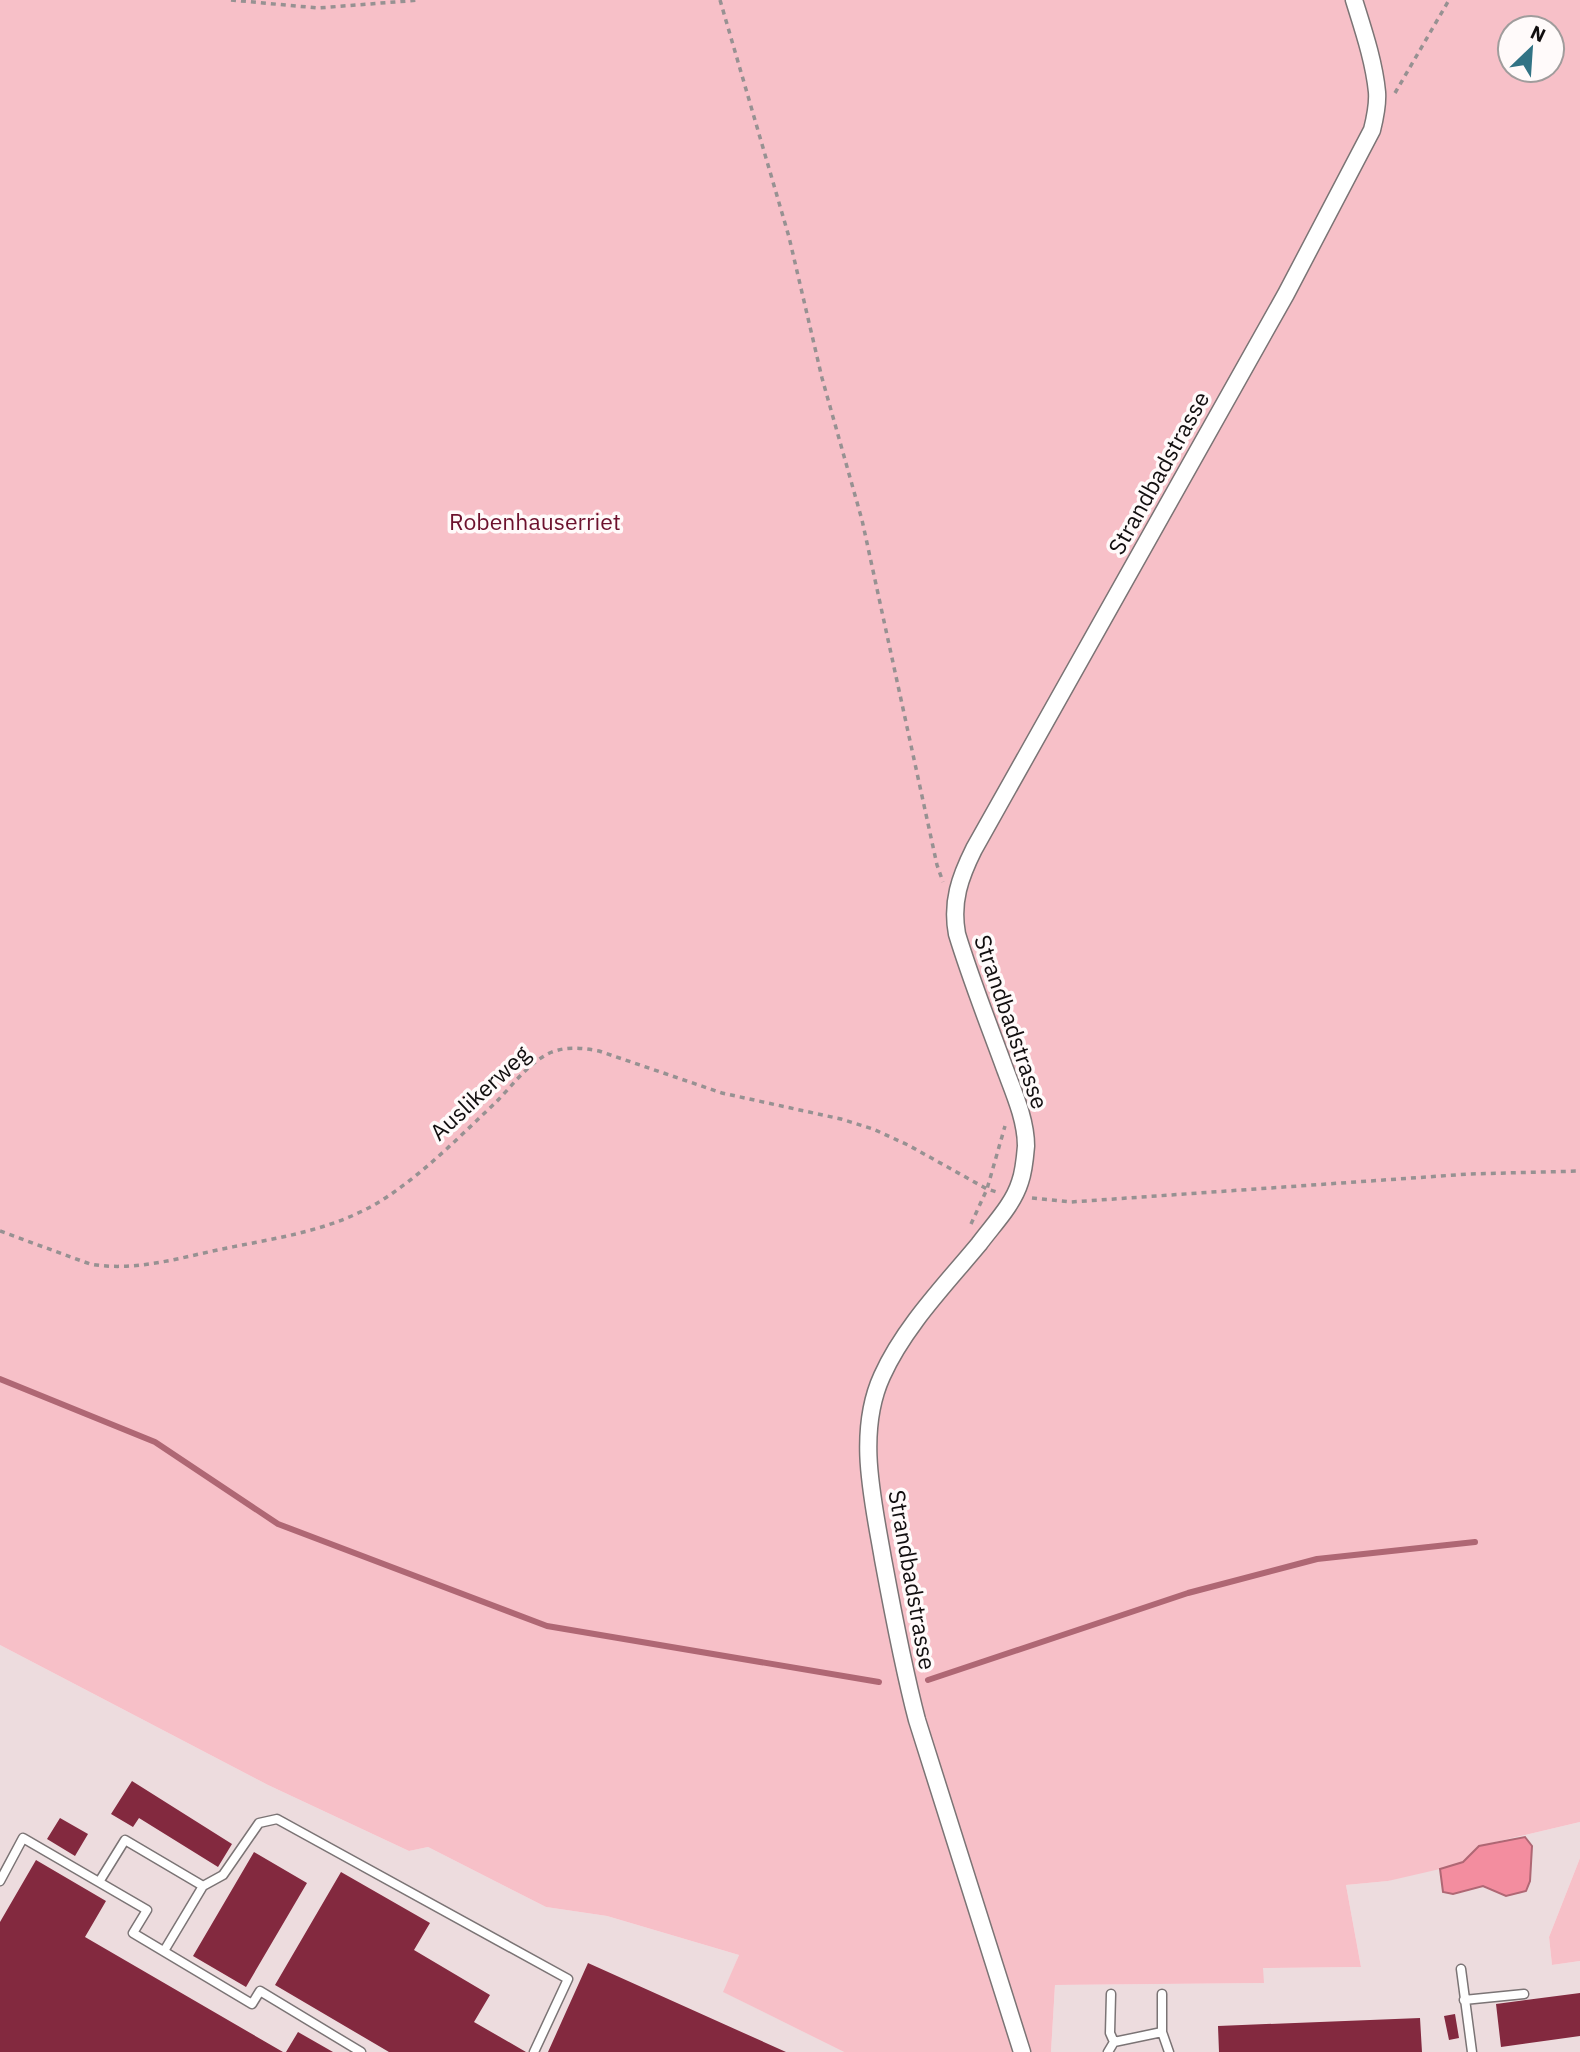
<svg xmlns="http://www.w3.org/2000/svg" width="1580" height="2052" font-family="'IBM Plex Sans',sans-serif">
<style>
.built{fill:#eddcde}
.green{fill:#f7c0c8;fill-rule:evenodd}
.water{fill:#f38d9f;stroke:#af6774;stroke-width:2}
.lines{fill:none;stroke-linecap:round;stroke-linejoin:round}
.stream{stroke:#af6774;stroke-width:6}
.building{fill:#83293f}
.service-casing{stroke:#7b7475;stroke-width:11}
.minor-casing{stroke:#7b7475;stroke-width:19}
.path{stroke:#979192;stroke-width:3.5;stroke-dasharray:5 5;stroke-linecap:butt}
.service{stroke:#fff;stroke-width:8}
.minor{stroke:#fff;stroke-width:16}
.labels{text-anchor:middle;stroke-width:7;stroke-linejoin:round;paint-order:stroke}
.street-label{font-size:23px;fill:#110e0f;stroke:#fffafa}
.park-label{font-size:23px;fill:#6c112d;stroke:#fffafa}
</style>
<rect width="100%" height="100%" fill="#f4eced"/>
<path class="built" d="M0,1645L268,1785L409,1851L428,1847L546,1907L607,1916L739,1955L724,1992L844,2052H0Z
M1580,1822V1858L1549,1937L1552,1965L1580,1961V2052H1051L1055,1985L1263,1983L1262,1968L1361,1967L1346,1885L1388,1881L1479,1846Z"/>
<path class="green" d="M0,0H1580V1822L1479,1846L1463,1862L1440,1869L1388,1881L1346,1885L1361,1967L1263,1968L1264,1983L1055,1985L1051,2052H844L723,1992L739,1955L607,1916L546,1907L428,1847L409,1851L268,1785L0,1645ZM1510,28H1552V70H1510Z
M1580,1858V1961L1552,1965L1549,1937Z"/>
<path class="water" d="M1525,1837L1532,1846L1530,1881L1526,1891L1506,1896L1483,1886L1453,1894L1443,1892L1440,1869L1463,1862L1479,1846Z"/>
<g class="lines">
<path class="stream" d="M0,1379L155,1442L278,1524L547,1626L879,1682
M928,1680L1188,1593L1317,1559L1475,1542"/>
</g>
<path class="building" d="M132,1781L232,1844L218,1867L139,1818L133,1827L111,1814Z
M60,1818L88,1834L75,1856L47,1839Z
M254,1852L307,1883L246,1987L193,1956Z
M36,1860L106,1901L85,1937L283,2052H0V1922Z
M341,1872L430,1923L414,1950L490,1995L474,2022L526,2052H389L275,1985Z
M588,1963L786,2052H548Z
M1580,1993V2036L1501,2047L1496,2004Z
M1455,2014L1459,2038L1449,2040L1444,2016Z
M1420,2018L1422,2052H1219L1218,2026Z
M298,2032L333,2052H286Z"/>
<g class="lines">
<g class="service-casing">
<path id="service" d="M0,1881L23,1838L147,1910L133,1933L252,2004L260,1991L361,2052
M99,1882L125,1840L203,1886
M164,1951L203,1886L223,1875L259,1823L277,1819L568,1979L534,2052
M1461,1969L1472,2052
M1111,1994L1110,2033L1114,2042
M1162,1994V2032
M1464,2000L1524,1994
M1108,2052L1114,2042L1162,2032L1169,2052"/>
</g>
<g class="minor-casing">
<path id="minor" d="M1022,2052L917,1720C903,1667 893,1613 883,1559C873,1500 856,1433 882,1376C904,1327 945,1285 979,1244C993,1225 1013,1205 1020,1182C1024,1171 1025,1158 1026,1146C1026,1120 1014,1093 1005,1069C989,1025 971,980 957,934C951,902 960,877 974,849L1286,294L1372,130C1375,118 1378,105 1377,92C1374,61 1363,29 1354,0"/>
</g>
<path class="path" d="M231,0L318,8L420,0
M720,0L789,237L822,378L862,520L937,865L943,882
M1395,93L1449,0
M1032,1198L1071,1202L1469,1174L1580,1171
M971,1224L987,1189L1005,1126
M0,1231L90,1264C134,1272 179,1258 222,1249C276,1238 331,1231 379,1202C421,1176 457,1139 493,1105C511,1088 528,1062 552,1052C568,1046 583,1048 599,1051L722,1093L841,1119L873,1129L908,1145L987,1189L997,1192"/>
<use href="#service" class="service"/>
<use href="#minor" class="minor"/>
</g>
<g class="labels">
<g class="street-label">
<text transform="translate(1159 473) rotate(-61)" y="8">Strandbadstrasse</text>
<text transform="translate(1011 1022) rotate(71)" y="8">Strandbadstrasse</text>
<text transform="translate(480 1093) rotate(-43)" y="8">Auslikerweg</text>
<text transform="translate(912 1580) rotate(80)" y="8">Strandbadstrasse</text>
</g>
<g class="park-label">
<text x="535" y="530">Robenhauserriet</text>
</g>
</g>
<g transform="translate(1531 49) rotate(25)"><circle r="33" fill="#fffafa" stroke="#a09c9c" stroke-width="2"/>
<path d="M0-5L12 26L0 18L-12 26Z" fill="#317385"/>
<text y="-10" font-size="19" font-weight="bold" text-anchor="middle" fill="#110e0f">N</text>
</g>
</svg>
